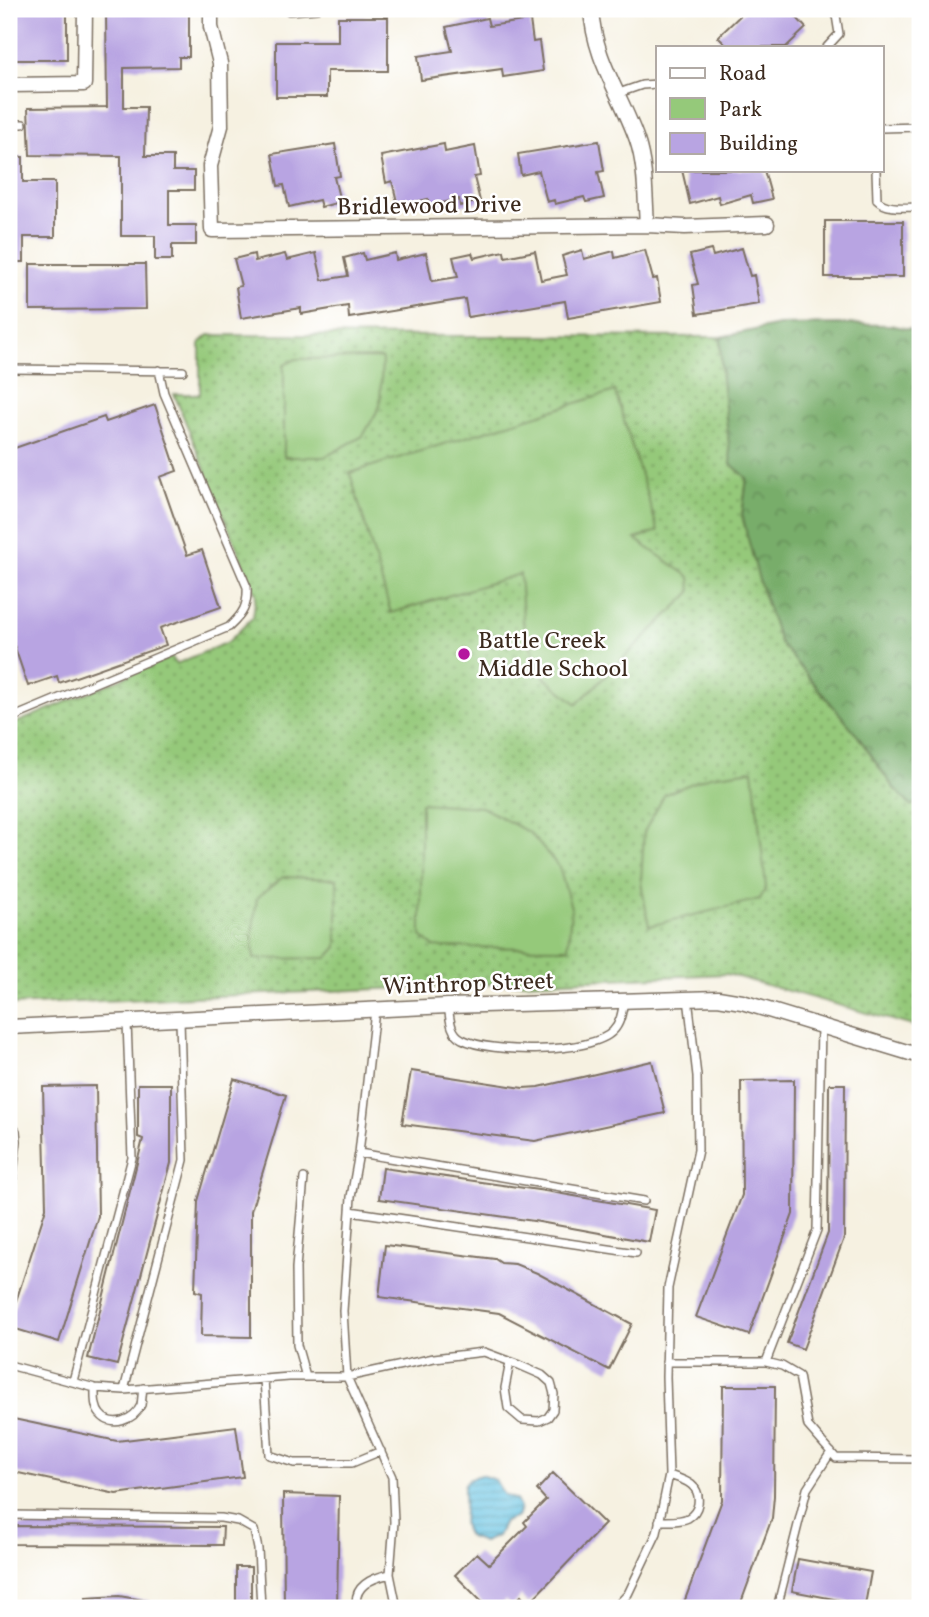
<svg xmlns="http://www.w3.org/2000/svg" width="929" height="1617" font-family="Vollkorn,serif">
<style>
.grass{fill:url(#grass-dots);stroke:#687a4c;stroke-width:2}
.forest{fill:url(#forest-crowns);stroke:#5a6c44;stroke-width:2}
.park{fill:#95c97a;stroke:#687a4c;stroke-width:2}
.water{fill:url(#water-rules);stroke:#507680;stroke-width:2}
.building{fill:#b8a4e2}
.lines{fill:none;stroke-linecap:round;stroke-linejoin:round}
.service-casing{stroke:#7c7062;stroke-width:10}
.minor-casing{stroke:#7c7062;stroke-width:17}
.service{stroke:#fff;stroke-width:7}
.minor{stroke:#fff;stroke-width:14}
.poi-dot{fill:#b5179e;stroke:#fff;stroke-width:2.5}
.labels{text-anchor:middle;stroke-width:5;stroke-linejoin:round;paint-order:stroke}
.street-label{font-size:24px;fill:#3b2a1e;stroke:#fff}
.poi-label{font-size:24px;fill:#3b2a1e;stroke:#fff;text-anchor:start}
</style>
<defs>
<pattern id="grass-dots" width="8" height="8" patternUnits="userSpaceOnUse" patternTransform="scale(1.75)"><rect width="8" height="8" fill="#95c97a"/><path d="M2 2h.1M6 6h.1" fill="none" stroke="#7ba363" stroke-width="1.8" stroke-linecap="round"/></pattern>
<pattern id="forest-crowns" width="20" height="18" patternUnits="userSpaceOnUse" patternTransform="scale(1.75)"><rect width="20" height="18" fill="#78ad6a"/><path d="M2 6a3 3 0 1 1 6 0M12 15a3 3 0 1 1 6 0" fill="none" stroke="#648d57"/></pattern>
<pattern id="water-rules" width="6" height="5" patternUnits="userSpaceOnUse" patternTransform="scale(1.75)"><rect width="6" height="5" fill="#65c3e3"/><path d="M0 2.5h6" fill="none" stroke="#549fb7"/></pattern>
</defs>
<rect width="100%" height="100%" fill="#fff"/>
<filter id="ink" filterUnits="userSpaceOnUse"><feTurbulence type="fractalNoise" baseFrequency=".0143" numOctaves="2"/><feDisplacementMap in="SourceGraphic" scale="14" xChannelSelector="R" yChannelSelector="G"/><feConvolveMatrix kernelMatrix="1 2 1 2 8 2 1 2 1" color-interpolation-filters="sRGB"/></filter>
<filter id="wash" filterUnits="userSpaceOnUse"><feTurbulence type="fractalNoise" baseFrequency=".00686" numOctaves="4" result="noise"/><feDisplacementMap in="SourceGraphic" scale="28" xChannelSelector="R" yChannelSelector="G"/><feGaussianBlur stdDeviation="1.57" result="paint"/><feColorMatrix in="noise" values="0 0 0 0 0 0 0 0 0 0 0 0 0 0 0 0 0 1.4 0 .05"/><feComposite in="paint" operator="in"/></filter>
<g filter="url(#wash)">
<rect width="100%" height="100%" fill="#f6f1e1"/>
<path class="grass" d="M209,335L720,337L722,379L747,478L742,516L823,694L855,732L893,787L911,806L920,801V1028L727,974L9,1005V726L172,657L176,664L228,642L253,617L256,595L174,394H200V343Z"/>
<path class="forest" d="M837,324L890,325L920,331V801L911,806L893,787L855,732L780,643L760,584L742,516L747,478L731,464L722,379L720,337L779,325Z"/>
<path class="park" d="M382,358L380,406L363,436L325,457H284V365L296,359Z
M615,391L658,531L635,539L690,577L691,592L577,704L545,678L524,631L520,574L391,613L350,473Z
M753,770L766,887L760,899L649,926L641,882L644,832L665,794L710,776Z
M421,803L482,807L530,833L559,867L571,908L568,948L434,947L421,936Z
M283,877L337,879V947L327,958L254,959L252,937L257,898Z"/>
<path class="water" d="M481,1475L495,1480L504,1495L516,1500L520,1508L517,1517L504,1522L497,1536L483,1542L469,1537C462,1528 463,1521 464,1510C467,1493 455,1481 481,1475Z"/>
<g id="blocks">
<path class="building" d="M9,9H67V60H9Z
M106,9H189V57H179V67L124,68V107H146L145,156H173V171H194V190H169V225H196V245H172V260H155V236H121V156L30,155L28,108L107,107Z
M747,9H789L806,28L786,47H728L718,37Z
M338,17H388V71H327V97H276V42H338Z
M487,18L489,26L530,20L533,42L539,41L543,71L503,77L502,69L421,80L418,56L452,51L446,27Z
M599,141L604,171L598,172L604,198L586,202L584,197L555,204L554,200L547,202L539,171L521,175L518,154Z
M335,144L340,176L334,177L340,202L321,207L319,200L289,207L284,185L278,186L272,154Z
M444,144L445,152L475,146L480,176L474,177L480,201L460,206L459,199L429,206L428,199L398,206L392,181L386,183L381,156Z
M9,157H23V182H55V237H24V262H9Z
M682,170H764L772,199L753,203L751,195L720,204L718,196L690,204Z
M825,221H903V277H825Z
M742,248L750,276L754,275L759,304L697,314L693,285L698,284L690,255L711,250L713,256Z
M582,250L584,259L614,251L615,258L645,250L653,279L657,278L661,302L568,318L565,301L468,317L465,299L349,318L348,306L301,314V308L241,318L236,287L241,286L234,259L254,254L255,261L285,254L287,260L316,253L322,280L348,276L344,258L363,253L365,260L395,253L396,260L426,253L432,281L458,277L453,257L472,253L474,258L504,251L505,257L535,251L541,280L567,275L562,256Z
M30,264H145L146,309L30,310Z
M155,405L177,471L160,477L187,555L202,550L221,607L160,628L166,645L59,683L57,676L28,686L9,630V619L13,617L9,604V450L104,417L106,422Z
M652,1061L665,1113L535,1141L402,1124L411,1071L523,1088L539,1087Z
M234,1079L286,1095L251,1211V1337L201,1336L202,1293L195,1291L198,1201Z
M794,1080L793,1214L749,1335L696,1317L742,1195L741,1081Z
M138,1084H171V1163L117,1365L88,1358L143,1139L138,1137Z
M829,1084H845L844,1238L803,1349L787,1343L828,1233Z
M96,1086L98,1216L59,1342L9,1327V1323L46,1208L43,1087Z
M383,1168L545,1191L655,1210L649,1242L534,1221L379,1199Z
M385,1245L495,1259L501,1263L515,1264L537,1273L632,1324L609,1370L499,1313L379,1297Z
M723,1386H775L774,1496L772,1518L739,1608H682L722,1500Z
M9,1418L117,1441L236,1426L243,1477L116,1494L9,1471Z
M553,1473L605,1524L528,1604L521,1596L511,1606L506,1600L498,1608H488L455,1575L477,1553L489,1564L527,1526L524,1522L546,1500L537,1490Z
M283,1494L339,1496L337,1608H284Z
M9,1526L223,1527L222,1545L9,1544Z
M798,1559L871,1572L865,1605L792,1591Z
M236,1567H251V1608H236Z
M119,1596L150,1601L149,1608H87L86,1598Z"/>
</g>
</g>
<g filter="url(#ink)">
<use href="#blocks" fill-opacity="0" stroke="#7c7062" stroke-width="2"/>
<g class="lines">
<g class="service-casing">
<path id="service" d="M289,11L317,9
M827,47L839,34L835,9
M616,94L642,85L658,84
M9,124H23
M882,128L920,127
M876,170L877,200C887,210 906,207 920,207
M9,369L183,371
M9,719L229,627C243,614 248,606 247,587L164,393L159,370
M448,1006C450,1018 450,1033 462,1039C490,1054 592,1054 613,1031C621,1023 622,1011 624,1001
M375,1010L359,1153L351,1197L343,1311L347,1377L392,1477L394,1522L390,1574L397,1608
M9,1122L16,1131L17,1141L9,1210
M359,1153L644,1201
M304,1178L296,1268L297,1345L306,1377
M350,1211L636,1253
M666,1362H766L782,1366L799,1376L808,1426L836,1458L920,1459
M766,1362L817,1230L821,1026
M9,1365L95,1388L124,1390L289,1377H347L434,1358L484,1352L519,1365L542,1375L551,1383L554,1394L553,1410L548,1417L539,1421L522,1420L508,1408L505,1388L510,1362
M264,1379L269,1455L294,1463H352L381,1451
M73,1381L132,1158L127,1022
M95,1388C95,1396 94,1407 100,1414C112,1429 134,1420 141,1405C142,1400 142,1393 143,1388
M124,1390L184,1160L180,1020
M9,1515L221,1518L238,1521L254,1530L258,1549L261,1608
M659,1521C668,1521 680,1522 688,1518C693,1515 697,1510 698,1504C701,1484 684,1480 669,1475
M357,1608C352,1586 372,1578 390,1574
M615,1608L628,1594L657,1533L669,1475L666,1377L668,1288L698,1150L697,1076L688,998
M777,1608L807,1489L831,1452"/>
</g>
<g class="minor-casing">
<path id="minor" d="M211,9V27L220,63L221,126L210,166L212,230L647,225L685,227L767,224
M591,9C594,60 621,94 637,140C646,167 645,197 647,225
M9,85L84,84L85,9
M9,1027L448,1006L718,998L742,1002L920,1056"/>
</g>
<use href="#service" class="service"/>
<use href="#minor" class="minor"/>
</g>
</g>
<circle class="poi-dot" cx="464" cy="654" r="7"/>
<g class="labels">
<g class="street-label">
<text transform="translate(429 205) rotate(-1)" y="8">Bridlewood Drive</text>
<text transform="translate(468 983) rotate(-2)" y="8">Winthrop Street</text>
</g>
<g class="poi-label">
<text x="478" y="648">Battle Creek<tspan x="478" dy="28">Middle School</tspan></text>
</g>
</g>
<rect width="929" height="1617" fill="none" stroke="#fff" stroke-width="35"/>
<rect x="656" y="46" width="228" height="126" fill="#ffffff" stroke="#b1aaa5" stroke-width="2"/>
<rect x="670" y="68" width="35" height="10" fill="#ffffff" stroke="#b1aaa5" stroke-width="2"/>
<text x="719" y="80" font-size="21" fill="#3b2a1e">Road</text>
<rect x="670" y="98" width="35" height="21" fill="#95c97a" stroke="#b1aaa5" stroke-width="2"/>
<text x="719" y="116" font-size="21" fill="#3b2a1e">Park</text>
<rect x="670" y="133" width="35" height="21" fill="#b8a4e2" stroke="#b1aaa5" stroke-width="2"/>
<text x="719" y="150" font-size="21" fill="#3b2a1e">Building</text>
</svg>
